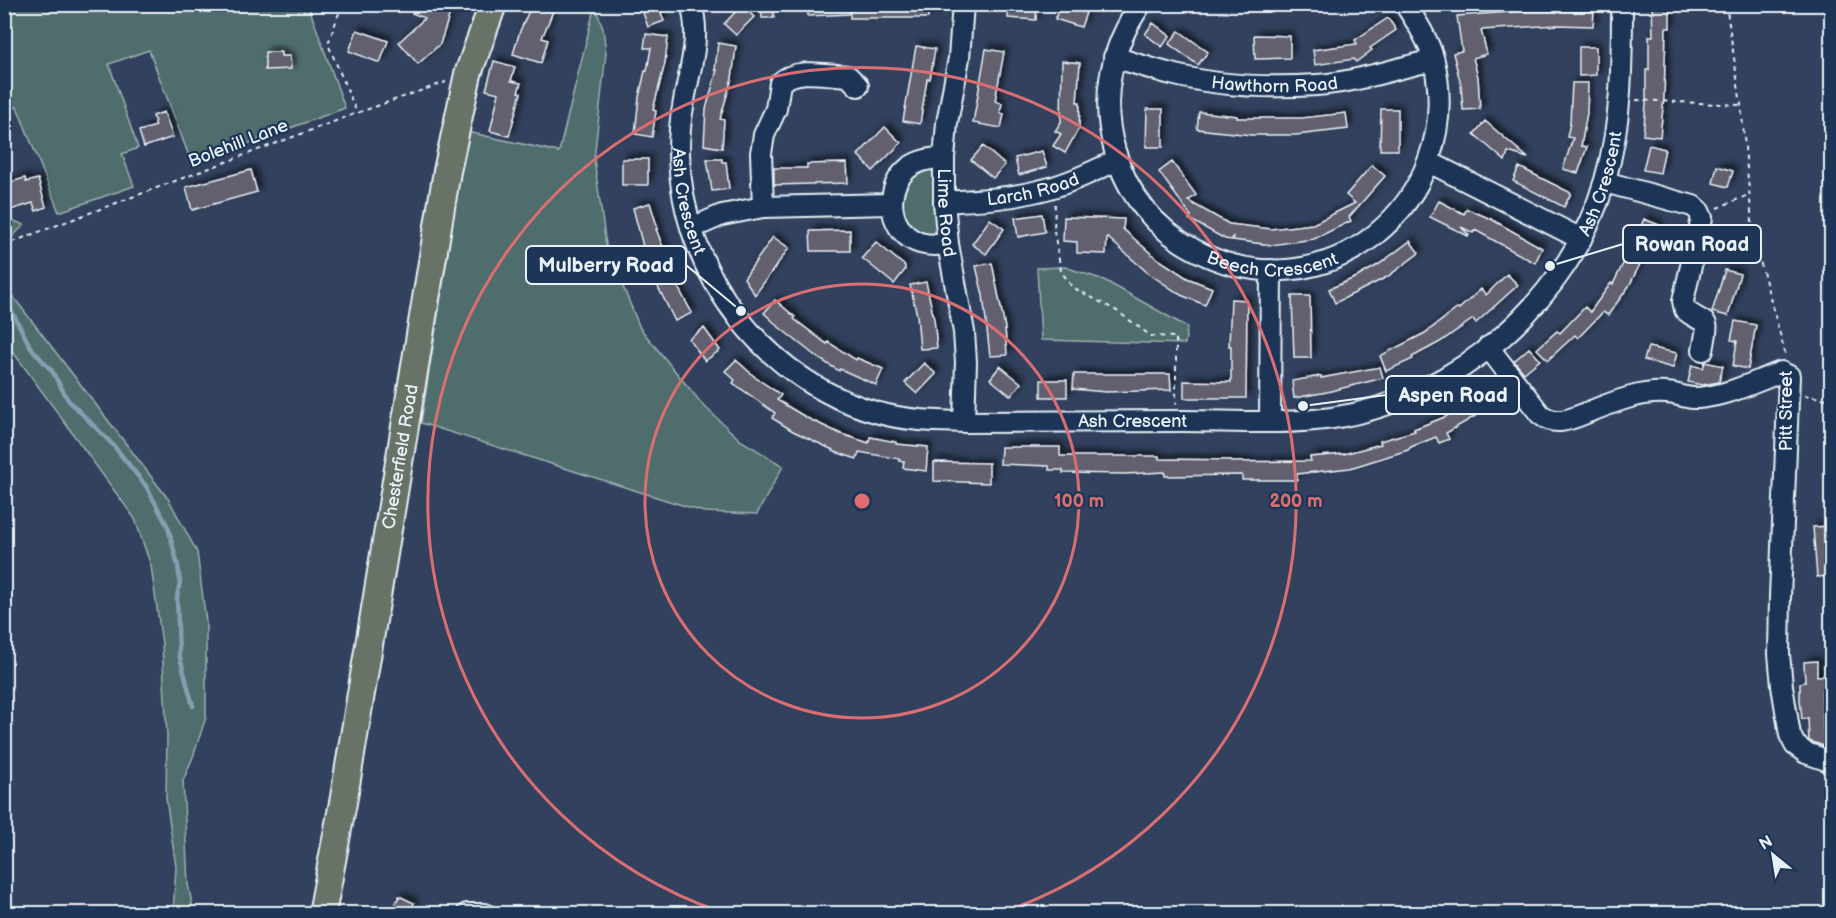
<svg xmlns="http://www.w3.org/2000/svg" width="1836" height="918" font-family="'Balsamiq Sans',sans-serif">
<style>
.green{fill:#506d6c;stroke:#9cafb2;stroke-width:1.5}
.lines{fill:none;stroke-linecap:round;stroke-linejoin:round}
.stream{stroke:#83a0b3;stroke-width:4.5}
.building{fill:#625f6e;stroke:#e8f1f8;stroke-width:1.5;filter:url(#shadow)}
.minor-casing{stroke:#e8f1f8;stroke-width:24}
.major-casing{stroke:#e8f1f8;stroke-width:30}
.path{stroke:#e8f1f8;stroke-width:2;stroke-dasharray:4.5 4.5;stroke-linecap:butt}
.minor{stroke:#1d3557;stroke-width:20}
.major{stroke:#697266;stroke-width:26}
.ring{fill:none;stroke:#dc6e71;stroke-width:3}
.labels{text-anchor:middle;stroke-width:4.5;stroke-linejoin:round;paint-order:stroke}
.street-label{font-size:18px;fill:#e8f1f8;stroke:#1d3557}
.centre{fill:#dc6e71;stroke:#1d3557;stroke-width:3}
.ring-label{font-size:18px;text-anchor:middle;font-weight:bold;fill:#dc6e71;stroke:#1d3557;stroke-width:4.5;stroke-linejoin:round;paint-order:stroke}
.leader{fill:none;stroke:#e8f1f8;stroke-width:2}
.callout-dot{fill:#e8f1f8;stroke:#1d3557;stroke-width:2}
.callout{fill:#1d3557;stroke:#e8f1f8;stroke-width:2}
.callout-label{font-size:20px;text-anchor:middle;font-weight:bold;fill:#e8f1f8}
</style>
<defs>
<filter id="shadow"><feDropShadow dx="4" dy="-4" stdDeviation="3" flood-color="#0009"/></filter>
</defs>
<rect width="100%" height="100%" fill="#32425e"/>
<filter id="ink" filterUnits="userSpaceOnUse"><feTurbulence type="fractalNoise" baseFrequency=".0167" numOctaves="2"/><feDisplacementMap in="SourceGraphic" scale="12" xChannelSelector="R" yChannelSelector="G"/><feConvolveMatrix kernelMatrix="1 2 1 2 8 2 1 2 1" color-interpolation-filters="sRGB"/></filter>
<g filter="url(#ink)">
<path class="green" d="M5,4L308,5L345,108L192,164L149,50L109,64L138,148L122,154L134,186L59,212L17,107L5,111Z
M595,5L603,29L606,53L594,159L606,245L640,328L702,404L740,440L783,466L757,514L704,512L421,423L467,132L559,152Z
M923,168L930,170L935,174L937,228C925,250 911,228 901,217C902,188 897,184 923,168Z
M5,217L24,225L5,244Z
M1065,267L1104,280L1187,327L1185,344L1041,340L1037,268Z
M5,286L169,500L197,552L206,622V717L193,757L183,781L188,884L194,913H173L176,867L166,798L167,736L162,644L151,566L135,519L8,345L5,338Z"/>
<g class="lines">
<path class="stream" d="M4,302L11,310L31,348L52,371L68,400L113,445L146,486L168,527L178,566L180,582L177,597L179,654L193,706"/>
</g>
<path class="building" d="M415,4H453L440,44L418,64L399,42L425,18L412,13Z
M532,4H556L542,38L548,40L541,63L513,54L520,31Z
M640,4H658L664,21L648,27Z
M762,4H773L774,18H762Z
M808,4H850V14L808,16Z
M850,4H928V18H850Z
M1009,4H1037L1036,20L1008,18Z
M1652,4H1670V28H1666L1664,97L1660,137L1643,135L1646,105V70H1649V36H1653Z
M742,5L754,17L736,35L724,24Z
M1060,5L1086,13L1081,27L1055,19Z
M1523,11H1594L1593,26L1557,25L1481,30L1487,54L1473,58L1478,77L1480,109L1463,110L1461,85L1453,53L1462,51L1457,16Z
M1388,18L1396,30L1370,48L1372,50L1356,62L1354,59L1315,65L1313,50L1357,44L1355,40Z
M1153,23L1170,36L1162,47L1145,34Z
M357,30L388,41L380,63L349,51Z
M1179,31L1208,52L1198,65L1169,44Z
M646,34L668,37L665,63L653,110L656,111L652,137L635,134L639,97L645,71H647L651,48H644Z
M1254,35L1290,36V58L1255,59Z
M718,43L736,46L732,78L720,119L724,120L722,148L704,145L706,109L717,70H715Z
M916,46L935,49L930,79H927L920,124L903,121Z
M1579,47H1596V75L1579,76Z
M986,49L1004,52L995,101L1002,103L1000,113L1004,114L1001,128L973,123Z
M265,52H281V56H290L291,69L265,70Z
M494,61L515,67L511,81L521,83L518,92L521,93L509,136L490,131L499,93L486,90Z
M1062,61L1080,63L1077,102H1080L1079,128L1065,153L1053,146L1061,134L1055,131L1061,122Z
M1572,83H1588L1587,113L1581,146L1587,147L1578,173L1563,169L1573,138L1567,137L1570,123Z
M1147,109H1163V147H1146Z
M1381,109H1398V150H1380Z
M164,112L173,137L144,147L139,131L156,126L153,116Z
M1199,112L1237,116V118H1302L1346,113L1348,129L1296,135H1252L1197,129Z
M1485,121L1528,158L1508,152L1505,161L1474,134Z
M885,127L901,143L873,171L858,155Z
M1649,145L1665,149L1660,173L1643,170Z
M983,146L1005,165L993,178L971,160Z
M1042,151L1047,167L1019,175L1015,158Z
M622,159H648V185H622Z
M707,159H722V162H726L729,189L712,191Z
M1172,162L1196,195L1188,201L1229,224L1271,229L1313,224L1355,203L1346,195L1372,165L1385,176L1349,217L1351,221L1314,239L1271,245L1233,240V236L1232,240L1225,239L1189,219L1191,216L1159,172Z
M847,163L848,183L774,185V168H807V164Z
M1717,166L1733,171L1728,187L1713,183Z
M1519,167L1571,193L1564,207L1513,181Z
M251,170L257,192L192,210L186,187Z
M25,178L26,182L38,179L46,207L36,211L33,203L4,212V184Z
M1439,201L1464,214L1467,209L1491,219L1542,248L1535,263L1475,230L1473,233L1461,227L1469,235L1468,236L1430,217Z
M650,203L658,229H656L679,289L692,313L675,321L659,289L645,254L633,208Z
M1042,214L1045,232L1018,237L1015,218Z
M1064,217L1124,219L1123,229L1155,257L1187,278L1212,288L1205,305L1181,295L1148,273L1107,237L1106,254L1077,253V242L1063,241Z
M990,219L1004,229L986,254L972,244Z
M1644,219L1659,225L1648,251L1647,250L1629,286L1608,315L1603,312L1578,338L1575,335L1548,360L1537,349L1557,331L1560,333L1585,307L1590,312L1611,283L1613,284L1629,252L1630,253Z
M850,230V251H811L810,231Z
M773,237L789,248L755,295L744,278Z
M1410,241L1419,253L1387,277L1335,303L1329,289L1357,277L1378,265Z
M876,242L905,266V270L894,284L862,258Z
M992,263L1005,328L1007,355L990,356L983,295L976,266Z
M1725,270L1740,274L1728,316L1712,312Z
M1507,274L1518,285L1476,323L1473,319L1440,342L1412,357L1413,359L1386,371L1380,356L1425,333L1458,308L1459,309L1481,289L1486,295Z
M926,282L934,319L937,348L920,349L917,315L910,285Z
M1292,296H1310L1311,358H1294Z
M1231,299L1247,300L1246,398H1184V381L1231,382V346H1229Z
M775,300L795,317L794,319L827,344L828,342L856,360L857,358L883,369L876,385L840,369L839,371L818,358L780,328L764,313Z
M1735,321L1756,325L1748,369L1733,366L1737,341L1731,340Z
M704,328L720,350L705,361L689,339Z
M1648,347L1677,353L1673,368L1644,360Z
M1529,348L1540,360L1524,373L1514,361Z
M736,360L756,378L781,395L777,400L807,418L841,434L869,443L870,437L896,442V444L928,447L926,471L903,468L904,461H899L900,459L859,452L857,459L832,451L833,450L793,431L772,418L775,413L733,383L735,380L725,371Z
M1705,362L1723,366L1719,382L1702,385L1688,382L1692,365L1703,368Z
M924,363L936,374L917,394L905,383Z
M1000,366L1021,383L1011,396L990,379Z
M1380,367L1383,378L1327,392L1294,398L1292,381L1321,376V378Z
M1074,374H1170L1171,390L1106,392L1073,389Z
M1041,380H1067V397H1041Z
M1471,401L1479,414L1446,433L1449,439L1439,443L1436,437L1411,447L1408,450L1350,468L1297,474V480H1242V475L1165,476V472L1125,474L1063,473V470H1049V466L1000,464L1001,447H1060V456H1159V459L1231,460V462L1311,461L1310,457L1344,454L1381,444L1380,441L1415,431L1414,429L1445,417Z
M934,462L989,463V483L934,481Z
M1832,526V565H1829L1830,576L1817,577L1813,527Z
M1817,661V676L1832,675V690L1822,691L1824,746L1809,741L1808,718L1802,719L1800,699V683L1805,682L1804,662Z
M399,896L414,903L409,914H391Z"/>
<g class="lines">
<g class="minor-casing">
<g id="minor">
<path id="s1" d="M691,4C702,40 688,73 683,107C680,122 679,138 679,153C681,274 768,387 887,415C913,421 938,421 964,422C1037,421 1110,421 1183,421C1232,421 1283,425 1332,418C1455,400 1571,299 1605,180C1622,122 1622,64 1622,4"/>
<path id="s2" d="M963,4L959,58L947,123L944,158V202L948,244L964,332L966,362L964,422"/>
<path id="s3" d="M1141,4C1110,48 1100,100 1115,151C1127,194 1155,229 1195,250C1326,319 1466,202 1434,61C1429,41 1416,21 1405,4"/>
<path id="s4" d="M1114,57C1133,63 1152,69 1171,74C1217,86 1270,88 1317,85C1356,82 1395,69 1433,60"/>
<path d="M944,158C930,158 915,161 905,171C883,192 890,234 920,243C930,246 938,245 948,244"/>
<path d="M1429,162L1581,239"/>
<path d="M1605,182L1693,206L1699,211L1702,218L1683,301L1685,310C1708,328 1710,314 1703,350"/>
<path id="s5" d="M944,202C976,200 1007,199 1038,191C1066,185 1092,172 1117,160"/>
<path d="M763,207L761,153L764,135L776,109L780,83C796,67 828,75 848,76L858,86"/>
<path d="M692,228L722,215L763,207L891,204"/>
<path d="M1488,347L1540,414C1556,428 1573,418 1591,411C1614,402 1641,391 1666,393C1677,393 1687,399 1698,398C1726,396 1755,382 1781,372L1789,376L1780,597L1779,654L1782,686L1790,735L1795,745L1806,753L1832,762"/>
<path d="M1270,422L1271,270"/>
<path d="M467,914H485"/>
</g>
</g>
<g class="major-casing">
<g id="major">
<path id="s6" d="M322,914L344,797L447,171L468,74L493,4"/>
</g>
</g>
<path class="path" d="M339,4V13L328,44L357,113
M1726,4L1741,105L1752,222L1757,250L1786,356
M711,11L714,4
M1636,100L1741,105
M1055,204L1054,231L1061,271L1072,287L1117,311L1151,336L1176,337V404
M1717,208L1748,195
M4,245L357,113L446,82
M1804,395L1832,400"/>
<use href="#minor" class="minor"/>
<use href="#major" class="major"/>
</g>
</g>
<g class="ring">
<circle cx="862" cy="501" r="217"/>
<path d="M724 913A434 434 0 1 1 1000 913"/>
</g>
<g class="labels">
<g class="street-label">
<text dy="6" stroke="none"><textPath href="#s4" startOffset="164">Hawthorn Road</textPath></text>
<text transform="translate(238 143) rotate(-21)" y="6">Bolehill Lane</text>
<text dy="6" stroke="none"><textPath href="#s1" startOffset="1332">Ash Crescent</textPath></text>
<text dy="6" stroke="none"><textPath href="#s5" startOffset="90">Larch Road</textPath></text>
<text dy="6" stroke="none"><textPath href="#s1" startOffset="200">Ash Crescent</textPath></text>
<text dy="6" stroke="none"><textPath href="#s2" startOffset="210">Lime Road</textPath></text>
<text dy="6" stroke="none"><textPath href="#s3" startOffset="366">Beech Crescent</textPath></text>
<text transform="translate(1786 411) rotate(-90)" y="6">Pitt Street</text>
<text dy="6" stroke="none"><textPath href="#s1" startOffset="756">Ash Crescent</textPath></text>
<text dy="6" stroke="none"><textPath href="#s6" startOffset="464">Chesterfield Road</textPath></text>
</g>
</g>
<circle cx="862" cy="501" r="9" class="centre"/>
<g class="ring-label">
<text x="1079" y="507">100 m</text>
<text x="1296" y="507">200 m</text>
</g>
<path class="leader" d="M1550 266L1623 244M741 311L686 265M1303 406L1386 395"/>
<g class="callout-dot">
<circle cx="1550" cy="266" r="6"/>
<circle cx="741" cy="311" r="6"/>
<circle cx="1303" cy="406" r="6"/>
</g>
<g class="callout">
<rect x="1623" y="225" width="138" height="38" rx="6"/>
<rect x="526" y="246" width="160" height="38" rx="6"/>
<rect x="1386" y="376" width="133" height="38" rx="6"/>
</g>
<g class="callout-label">
<text x="1692" y="251">Rowan Road</text>
<text x="606" y="272">Mulberry Road</text>
<text x="1453" y="402">Aspen Road</text>
</g>
<rect width="1836" height="918" fill="none" stroke="#1d3557" stroke-width="24"/>
<rect x="12" y="12" width="1812" height="894" fill="none" stroke="#e8f1f8" stroke-width="2" filter="url(#ink)"/>
<g transform="translate(1773 855) rotate(330)" stroke="#1d3557" stroke-width="4.5" paint-order="stroke">
<path d="M0-4.5L10 22L0 15L-10 22Z" fill="#e8f1f8"/>
<text y="-9" font-size="16" font-weight="bold" text-anchor="middle" fill="#e8f1f8">N</text>
</g>
</svg>
